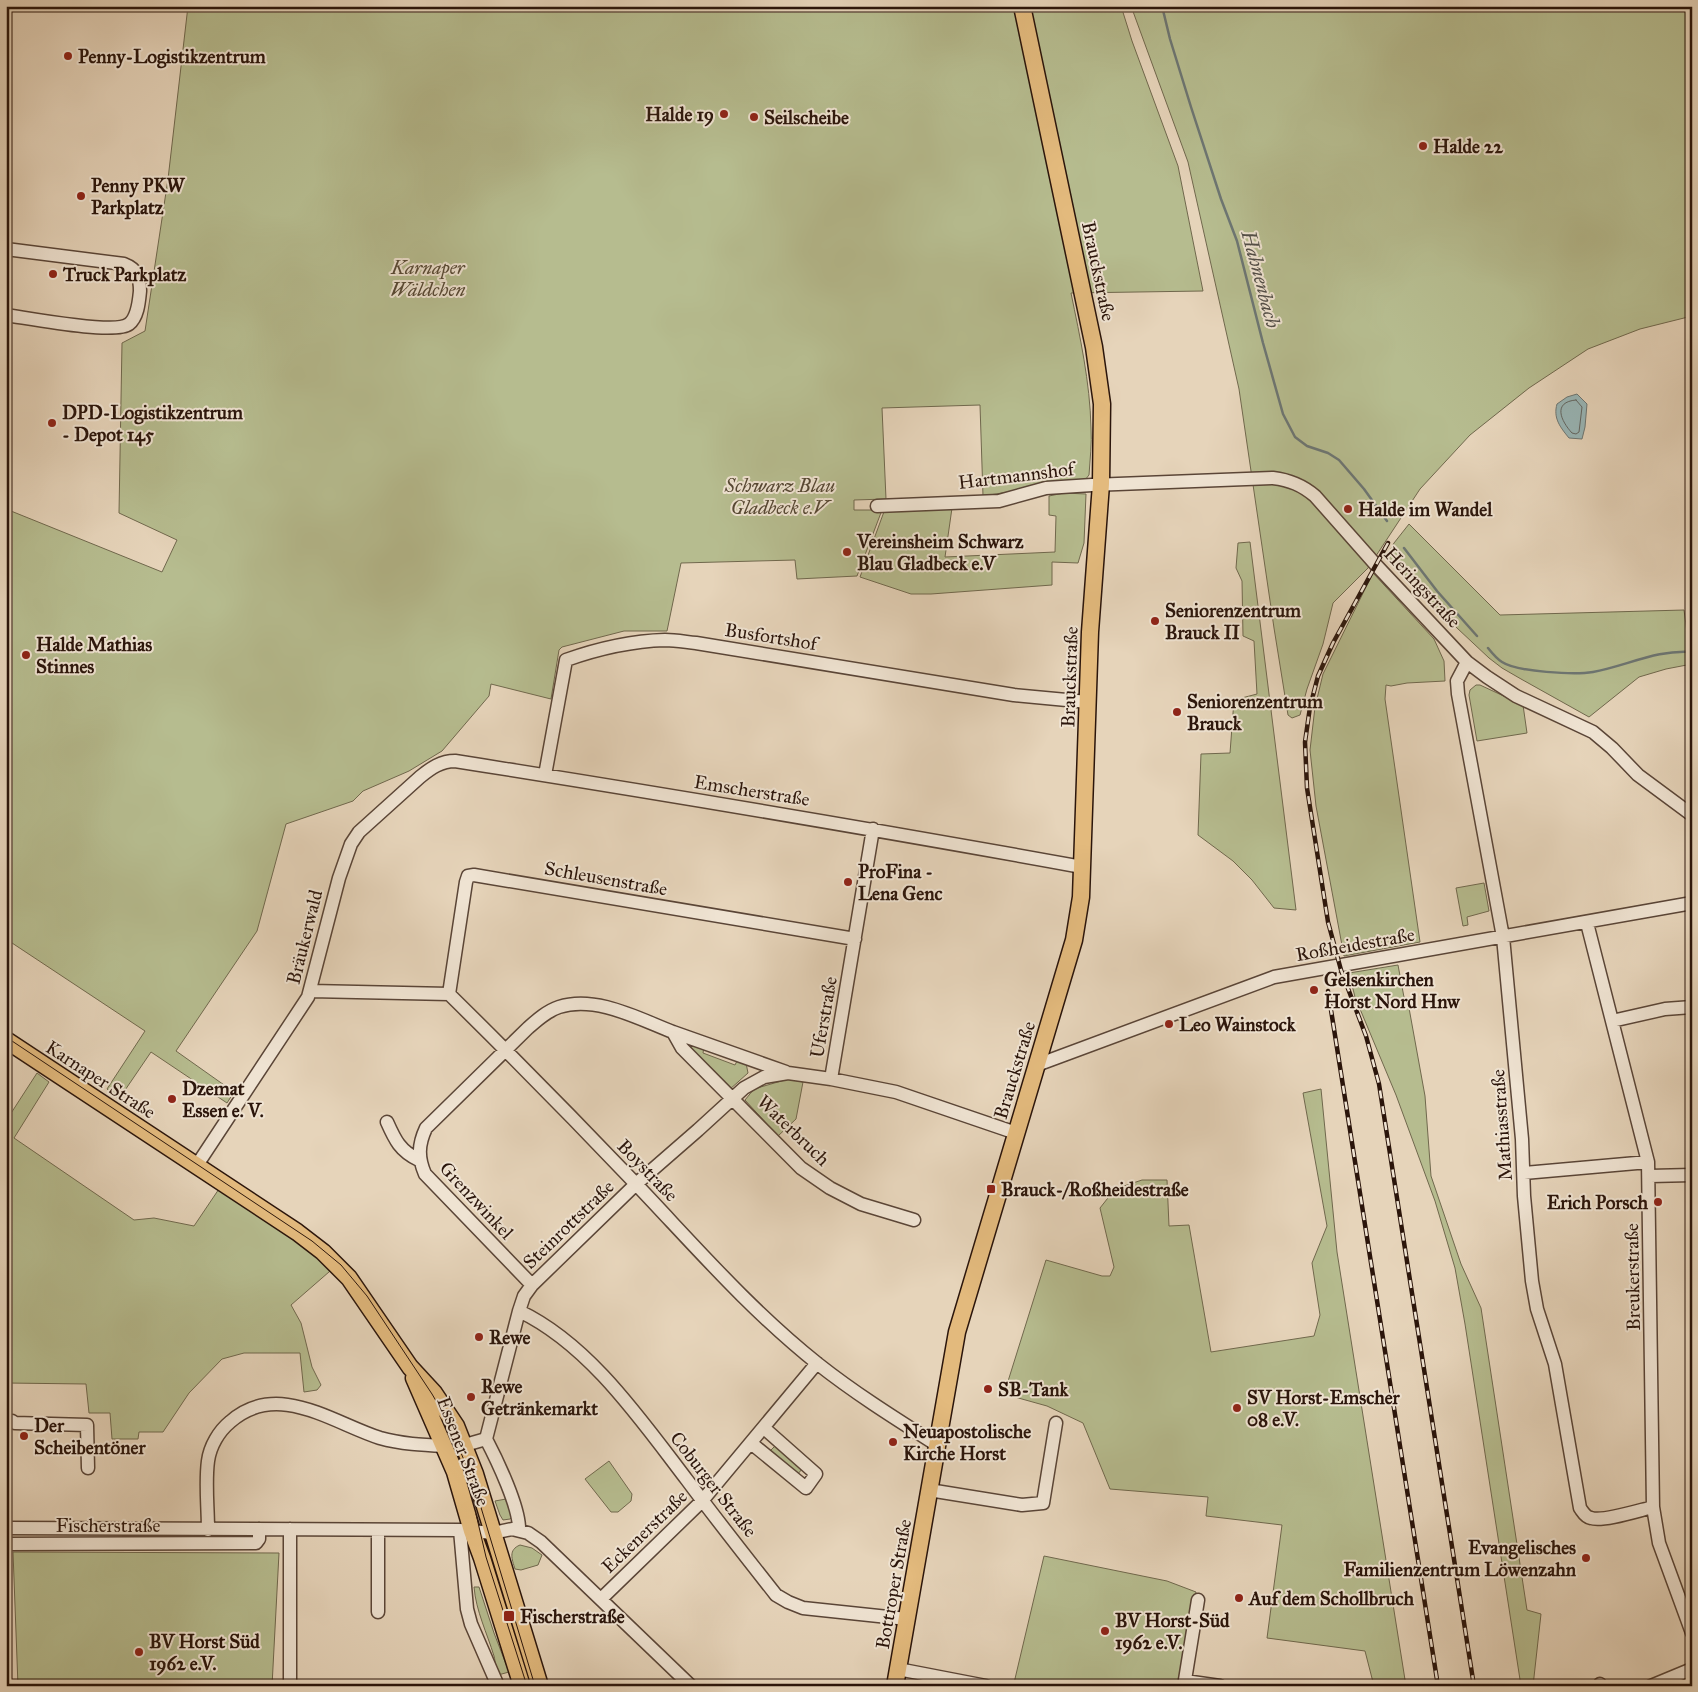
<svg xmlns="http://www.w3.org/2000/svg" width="1698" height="1692" font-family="'IM FELL Great Primer',serif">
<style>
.green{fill:#b6bc8f;stroke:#70684d}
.water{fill:#99b7b8;stroke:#6d7673}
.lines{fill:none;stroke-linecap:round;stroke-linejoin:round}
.shore{stroke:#626662;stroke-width:1}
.stream{stroke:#6d7673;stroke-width:2.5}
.minor-casing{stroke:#5a4537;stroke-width:15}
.major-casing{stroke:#2b150b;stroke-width:19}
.minor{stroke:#efe3d2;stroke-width:12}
.major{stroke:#e3ba7d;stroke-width:16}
.tram{stroke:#2b150b;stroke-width:1}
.rail-casing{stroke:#2b150b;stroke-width:4.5}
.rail{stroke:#efe3d2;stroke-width:2.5;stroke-dasharray:8;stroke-linecap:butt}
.poi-dot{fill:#8f2418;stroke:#efe3d2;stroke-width:2}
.labels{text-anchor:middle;stroke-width:4;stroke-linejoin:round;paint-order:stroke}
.poi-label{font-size:19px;font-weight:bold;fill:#2b150b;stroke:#efe3d2;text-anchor:start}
.park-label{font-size:19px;font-style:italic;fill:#554733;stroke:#efe3d2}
.street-label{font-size:19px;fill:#2b150b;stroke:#efe3d2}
.water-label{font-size:20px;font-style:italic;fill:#524e48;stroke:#efe3d2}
</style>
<rect width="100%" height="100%" fill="#e6d4ba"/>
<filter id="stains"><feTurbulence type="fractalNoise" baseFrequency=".004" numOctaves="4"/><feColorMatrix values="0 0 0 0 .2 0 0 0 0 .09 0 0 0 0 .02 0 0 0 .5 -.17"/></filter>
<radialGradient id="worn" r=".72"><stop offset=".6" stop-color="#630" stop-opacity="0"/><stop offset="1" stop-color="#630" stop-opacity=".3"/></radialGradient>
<path class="green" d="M188,6H1121L1132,41L1178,166L1203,291L1071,293C1080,337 1090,382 1091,428C1092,443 1090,459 1089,475L1085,480L983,496L980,405L882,408L886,499L854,500V510H882L857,576L797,579L795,560L681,563L667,631H624L562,647L559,650L551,699L491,684L489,696L442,751L409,771L363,791L353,801L286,824L257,931L176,1051L234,1092L227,1103L151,1052L119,1099L107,1089L145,1031L6,939V509L162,572L177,540L119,513L122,343L145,331L168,179Z
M1131,6H1692V316L1640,329L1588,349L1529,388L1470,435L1420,489L1368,568L1333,603L1323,644L1307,689L1300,715L1292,718L1288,715L1274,628L1239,389L1188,162Z
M1064,493L1086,494L1084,543L1078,563L1052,562V585L931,594H911L860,577L885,509L952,508L945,557L1055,552L1056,516L1049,515V496Z
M1409,524L1500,615L1684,610L1689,648L1692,649V664L1666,669L1639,677L1589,717L1521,679L1502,668L1489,658L1441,613L1387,556L1394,543Z
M1250,542L1296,910L1274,908L1252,880L1233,861L1198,835L1201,754L1230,753L1234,700L1257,694L1254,641L1243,636L1242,581L1236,568L1238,543Z
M1373,573L1434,639L1444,661L1445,681L1407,683L1391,686L1386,685L1385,699L1420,942L1344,956L1316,806L1310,750L1315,707L1323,674Z
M1476,685H1480L1523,705L1527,733L1477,741L1469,695L1470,690Z
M1484,883L1489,911L1467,917L1468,925L1463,926L1456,888Z
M1398,965L1406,1008H1409L1425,1096L1431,1176L1461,1264L1481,1308L1527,1610L1541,1614L1533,1686H1521L1465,1324L1455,1268L1435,1201L1396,1095L1355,997L1349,973Z
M689,1043L704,1047L703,1053L735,1065L738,1059L746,1063L748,1073L729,1090L687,1046Z
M37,1073L49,1082L14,1138L134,1220L154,1218L194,1226L223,1183L337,1265L291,1305L301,1323L312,1367L321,1385L317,1390L304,1392L300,1353H244L222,1359L189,1393L163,1432H139L138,1439H112L110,1413H89L86,1384L6,1383V1121Z
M788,1079L803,1082L796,1119L778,1136L745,1100L754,1089Z
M1321,1089L1337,1252L1406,1686H1374L1365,1651L1267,1638L1282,1525L1206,1516L1208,1497L1110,1489L1083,1423L1047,1406L1004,1394L1046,1260L1102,1276H1110L1114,1267L1100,1208L1115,1189L1142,1180H1167L1169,1226L1189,1225L1211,1352L1314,1336L1320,1315L1312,1263L1327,1226L1303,1093Z
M776,1445L803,1468L796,1476L769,1452Z
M609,1461L632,1494L631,1501L618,1512H611L585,1479Z
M506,1499L512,1517L510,1519L503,1520L500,1515L495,1501Z
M520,1545L532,1548L542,1555L538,1565L521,1570L515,1569C512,1559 508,1550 520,1545Z
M13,1552L279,1553L272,1686H18Z
M1044,1556L1167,1581L1196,1592L1181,1686H1025L1014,1683Z
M474,1587H479L494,1633L509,1672L498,1675C494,1668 496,1663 494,1656C487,1633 476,1611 474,1587Z"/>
<path class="water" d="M1577,394L1587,404L1585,427L1582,439L1569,438C1560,427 1553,418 1557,404L1567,397Z"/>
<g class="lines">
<path class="shore" d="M1576,400L1582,407L1579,432L1576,434L1572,433C1561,421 1552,402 1576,400Z"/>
<path class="stream" d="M1162,6L1170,39L1191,107L1221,199L1237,241L1263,343L1283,414L1295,437L1307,446L1328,453L1339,460L1364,489L1387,521
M1404,548L1437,591L1477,636
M1488,648C1492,653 1497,659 1502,662C1517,672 1575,675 1593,672C1626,666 1658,649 1692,652"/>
<g class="minor-casing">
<path id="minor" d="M6,249L124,264C137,269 140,277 140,291C139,301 138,317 129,324C115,335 28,318 6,315
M877,506L999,501L1046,488L1092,485L1273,478C1290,480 1302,485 1315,496L1376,565L1467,662L1487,677L1516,696L1593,732L1612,748L1638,775L1692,815
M1467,662L1457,681L1458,694L1503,937L1522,1139L1524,1196L1532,1281L1537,1309L1555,1364L1580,1508C1583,1512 1585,1517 1591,1518C1603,1522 1640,1510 1653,1507
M545,775L566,660C597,649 631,641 665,640C675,640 686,642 696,643L1014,695L1088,702
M873,829L831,1079L896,1092L1016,1133
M1587,923L1648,1162L1653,1507L1659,1543L1692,1633
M311,991L449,994C512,1056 574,1119 635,1183C695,1246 749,1309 818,1364C856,1394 896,1419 937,1445
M449,994L466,882L468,876L474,875L855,939
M1612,1021L1665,1009L1692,1007
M1037,1065L1274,977L1692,903
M786,1072L673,1032L682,1048L801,1168L830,1188L861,1204L914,1220
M387,1122C395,1140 400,1151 419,1160
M197,1165L308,997L339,878L351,844L359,832L420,777C431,768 441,761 455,761C664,794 873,829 1082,867
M1524,1173L1648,1162
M1650,1176L1692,1175
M532,1285L425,1174C418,1158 418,1145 426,1128L528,1028C537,1020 547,1011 559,1007C596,995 639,1019 673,1032
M519,1311C589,1344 641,1420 687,1480C716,1519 746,1557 776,1595L788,1602L803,1608L907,1619
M6,1421H12L15,1423L87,1425L88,1468
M486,1439C497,1460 520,1508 519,1530
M751,1443L806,1488L816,1474L764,1428
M465,1445L486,1439L519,1311L524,1296L532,1285L636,1184L698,1130L744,1088L764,1077L788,1073L831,1079
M929,1490L1022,1505L1043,1503L1056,1423
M6,1528L460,1530L493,1533L512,1529L528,1533L541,1542L691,1686
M208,1530C208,1507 205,1483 208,1461C210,1446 219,1431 230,1422C277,1380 333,1423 380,1438C401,1444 423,1445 445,1446
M460,1530L467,1609L471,1624L498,1686
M6,1544L256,1543L259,1539V1529
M601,1599L702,1501L817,1363
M378,1612V1530
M898,1669L986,1686
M1185,1681L1220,1686
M1600,1684L1601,1686
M290,1686V1529
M1184,1686L1198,1600
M1651,1686L1692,1669"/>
</g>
<g class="major-casing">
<path id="major" d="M6,1040L297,1232L323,1252L349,1278L410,1367L434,1393L456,1426L475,1474L540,1686
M414,1378L455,1472L472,1531L482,1558L522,1686
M895,1686L957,1332L1074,940L1081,897L1090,632L1101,484L1102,404L1094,347L1022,6"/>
</g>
<use href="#minor" class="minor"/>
<use href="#major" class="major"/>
<path class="tram" d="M6,1037L312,1241L341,1265L367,1296L432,1394L446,1418L473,1481L535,1686
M476,1514L486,1557L527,1686"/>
<g class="rail-casing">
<path id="rail" d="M1388,543L1333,643L1318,676L1310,707L1305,742L1307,788L1328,922L1341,970L1366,1036L1379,1084L1474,1686
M1328,991L1438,1686"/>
</g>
<use href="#rail" class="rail"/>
</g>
<g class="poi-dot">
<circle cx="68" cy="56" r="5"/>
<circle cx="724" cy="114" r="5"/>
<circle cx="754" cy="117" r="5"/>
<circle cx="1423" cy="146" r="5"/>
<circle cx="81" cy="196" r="5"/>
<circle cx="53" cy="274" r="5"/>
<circle cx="52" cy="423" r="5"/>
<circle cx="1348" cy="509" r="5"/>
<circle cx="847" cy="552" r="5"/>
<circle cx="1155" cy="621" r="5"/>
<circle cx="26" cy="655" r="5"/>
<circle cx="1177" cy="712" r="5"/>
<circle cx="848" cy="882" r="5"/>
<circle cx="1314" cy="990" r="5"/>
<circle cx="1169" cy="1024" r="5"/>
<circle cx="172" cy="1099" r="5"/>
<rect x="986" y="1184" width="10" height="10" rx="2.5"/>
<circle cx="1658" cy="1202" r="5"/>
<circle cx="479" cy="1337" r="5"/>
<circle cx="988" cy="1389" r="5"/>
<circle cx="471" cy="1397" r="5"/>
<circle cx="1237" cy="1408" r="5"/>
<circle cx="24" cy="1436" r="5"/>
<circle cx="893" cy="1442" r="5"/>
<circle cx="1586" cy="1558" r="5"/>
<circle cx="1239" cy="1598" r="5"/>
<rect x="503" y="1610" width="12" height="12" rx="2.5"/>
<circle cx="1105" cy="1631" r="5"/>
<circle cx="139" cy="1652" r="5"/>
</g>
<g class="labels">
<g class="poi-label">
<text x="78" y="63">Penny-Logistikzentrum</text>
<text x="714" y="121" text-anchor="end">Halde 19</text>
<text x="764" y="124">Seilscheibe</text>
<text x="1433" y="153">Halde 22</text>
<text x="91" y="192">Penny PKW<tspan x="91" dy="22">Parkplatz</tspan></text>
<text x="63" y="281">Truck Parkplatz</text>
<text x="62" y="419">DPD-Logistikzentrum<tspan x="62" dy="22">- Depot 145</tspan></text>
<text x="1358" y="516">Halde im Wandel</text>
<text x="857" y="548">Vereinsheim Schwarz<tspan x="857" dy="22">Blau Gladbeck e.V</tspan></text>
<text x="1165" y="617">Seniorenzentrum<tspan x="1165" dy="22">Brauck II</tspan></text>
<text x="36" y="651">Halde Mathias<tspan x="36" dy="22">Stinnes</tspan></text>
<text x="1187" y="708">Seniorenzentrum<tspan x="1187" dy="22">Brauck</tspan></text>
<text x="858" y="878">ProFina -<tspan x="858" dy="22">Lena Genc</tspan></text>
<text x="1324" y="986">Gelsenkirchen<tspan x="1324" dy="22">Horst Nord Hnw</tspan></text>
<text x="1179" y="1031">Leo Wainstock</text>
<text x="182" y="1095">Dzemat<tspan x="182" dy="22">Essen e. V.</tspan></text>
<text x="1001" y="1196">Brauck-/Roßheidestraße</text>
<text x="1648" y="1209" text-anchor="end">Erich Porsch</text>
<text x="489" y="1344">Rewe</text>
<text x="481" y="1393">Rewe<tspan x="481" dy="22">Getränkemarkt</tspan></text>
<text x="998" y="1396">SB-Tank</text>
<text x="1247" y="1404">SV Horst-Emscher<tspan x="1247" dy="22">08 e.V.</tspan></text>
<text x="34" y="1432">Der<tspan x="34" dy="22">Scheibentöner</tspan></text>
<text x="903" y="1438">Neuapostolische<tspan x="903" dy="22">Kirche Horst</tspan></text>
<text x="1576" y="1554" text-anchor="end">Evangelisches<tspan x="1576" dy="22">Familienzentrum Löwenzahn</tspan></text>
<text x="1249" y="1605">Auf dem Schollbruch</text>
<text x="520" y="1623">Fischerstraße</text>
<text x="1115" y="1627">BV Horst-Süd<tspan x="1115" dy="22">1962 e.V.</tspan></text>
<text x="149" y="1648">BV Horst Süd<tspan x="149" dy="22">1962 e.V.</tspan></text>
</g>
<g class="park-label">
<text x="428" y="274">Karnaper<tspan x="428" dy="22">Wäldchen</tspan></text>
<text x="780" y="492">Schwarz Blau<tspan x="780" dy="22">Gladbeck e.V</tspan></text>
</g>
<g class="street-label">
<text transform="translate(1099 271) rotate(78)" y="7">Brauckstraße</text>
<text transform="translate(1016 475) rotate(-7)" y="7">Hartmannshof</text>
<text transform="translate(1423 587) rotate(47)" y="7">Heringstraße</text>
<text transform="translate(771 636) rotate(9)" y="7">Busfortshof</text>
<text transform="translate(1069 677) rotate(-88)" y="7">Brauckstraße</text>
<text transform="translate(752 790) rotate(9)" y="7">Emscherstraße</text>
<text transform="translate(606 878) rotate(10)" y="7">Schleusenstraße</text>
<text transform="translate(304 937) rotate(-76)" y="7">Bräukerwald</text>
<text transform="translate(1355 944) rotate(-10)" y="7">Roßheidestraße</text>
<text transform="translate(823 1017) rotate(-80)" y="7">Uferstraße</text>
<text transform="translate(1014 1070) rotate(-73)" y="7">Brauckstraße</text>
<text transform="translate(101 1079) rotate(33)" y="7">Karnaper Straße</text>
<text transform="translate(1501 1125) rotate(-94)" y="7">Mathiasstraße</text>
<text transform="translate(794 1130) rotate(44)" y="7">Waterbruch</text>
<text transform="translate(648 1170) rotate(46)" y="7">Boystraße</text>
<text transform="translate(477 1200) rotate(47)" y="7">Grenzwinkel</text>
<text transform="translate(568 1224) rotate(-44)" y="7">Steinrottstraße</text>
<text transform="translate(1632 1277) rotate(-91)" y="7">Breukerstraße</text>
<text transform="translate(464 1451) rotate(69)" y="7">Essener Straße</text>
<text transform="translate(714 1484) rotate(52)" y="7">Coburger Straße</text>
<text x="108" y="1532">Fischerstraße</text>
<text transform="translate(644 1531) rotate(-44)" y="7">Eckenerstraße</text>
<text transform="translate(893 1584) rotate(-80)" y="7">Bottroper Straße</text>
</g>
<g class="water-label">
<text transform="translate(1261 279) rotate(75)" y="7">Hahnenbach</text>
</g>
</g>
<rect width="1698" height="1692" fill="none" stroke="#e6d4ba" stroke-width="25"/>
<rect x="8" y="8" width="1683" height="1677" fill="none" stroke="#2b150b" stroke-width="2.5"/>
<rect x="12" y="12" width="1673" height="1667" fill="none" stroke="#2b150b"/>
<rect width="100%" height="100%" filter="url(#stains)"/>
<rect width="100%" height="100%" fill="url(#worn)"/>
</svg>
